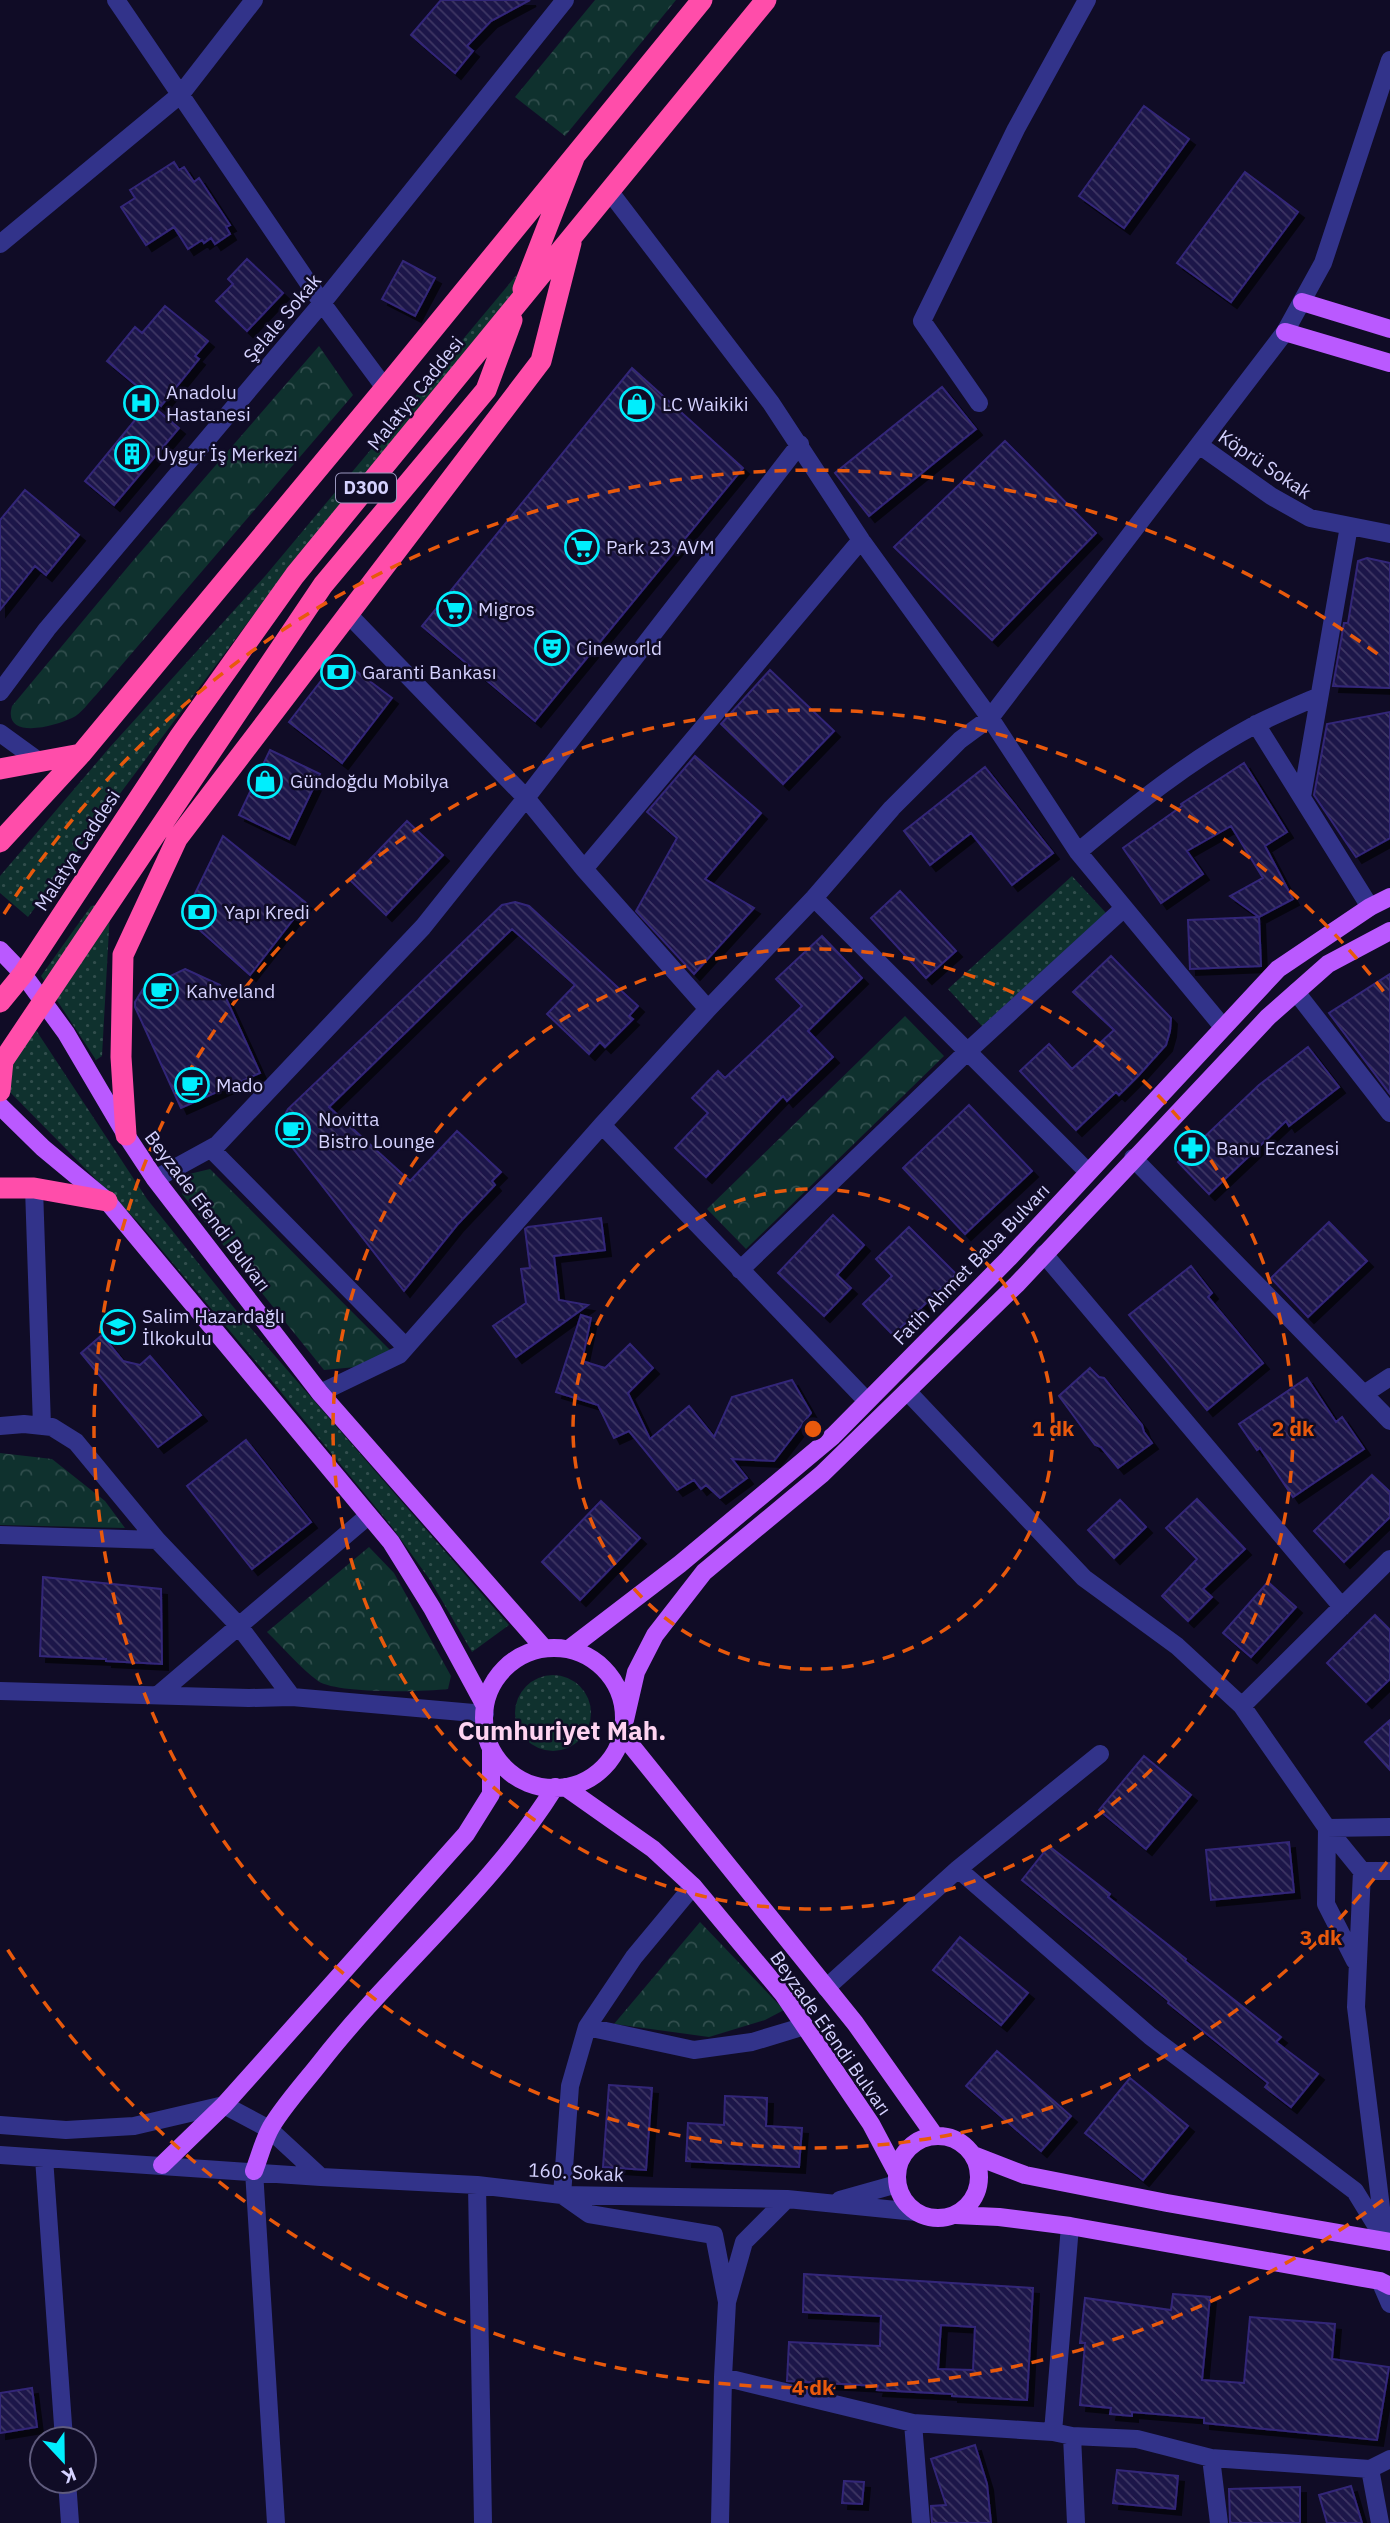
<svg xmlns="http://www.w3.org/2000/svg" width="1390" height="2523" font-family="'IBM Plex Sans',sans-serif">
<style>
.grass{fill:url(#grass-dots)}
.park{fill:url(#park-crowns)}
.building{fill:url(#building-back-hatch);stroke:#332678;stroke-width:2;fill-rule:evenodd;filter:url(#shadow)}
.lines{fill:none;stroke-linecap:round;stroke-linejoin:round}
.minor{stroke:#32338a;stroke-width:18}
.major{stroke:#ba59ff;stroke-width:18}
.highway{stroke:#ff4daa;stroke-width:21}
.ring{fill:none;stroke:#e8590c;stroke-width:3.5;stroke-dasharray:12 9}
.labels{text-anchor:middle;stroke-width:5;stroke-linejoin:round;paint-order:stroke}
.shield{fill:#100c26;stroke:#9a97be;stroke-width:2}
.shield-label{font-size:18px;font-weight:bold;fill:#d5d2ff}
.street-label{font-size:19px;fill:#d5d2ff;stroke:#100c26}
.poi-label{font-size:19px;fill:#d5d2ff;stroke:#100c26;text-anchor:start}
.district-label{font-size:26px;font-weight:bold;fill:#ffd4f1;stroke:#100c26}
.centre{fill:#e8590c;stroke:#100c26;stroke-width:3.5}
.ring-label{font-size:21px;text-anchor:middle;font-weight:bold;fill:#e8590c;stroke:#100c26;stroke-width:5;stroke-linejoin:round;paint-order:stroke}
</style>
<defs>
<pattern id="grass-dots" width="8" height="8" patternUnits="userSpaceOnUse" patternTransform="scale(1.75)"><rect width="8" height="8" fill="#0f312e"/><path d="M2 2h.1M6 6h.1" fill="none" stroke="#314e4d" stroke-width="1.8" stroke-linecap="round"/></pattern>
<pattern id="park-crowns" width="20" height="18" patternUnits="userSpaceOnUse" patternTransform="scale(1.75)"><rect width="20" height="18" fill="#0f312e"/><path d="M2 6a3 3 0 1 1 6 0M12 15a3 3 0 1 1 6 0" fill="none" stroke="#314e4d"/></pattern>
<pattern id="building-back-hatch" width="6" height="6" patternUnits="userSpaceOnUse" patternTransform="scale(1.75)"><rect width="6" height="6" fill="#1e1649"/><path d="M-1 5l2 2M0 0l6 6M5-1l2 2" fill="none" stroke="#3e3764"/></pattern>
<filter id="shadow"><feDropShadow dx="6" dy="6" stdDeviation="0" flood-color="#0009"/></filter>
</defs>
<rect width="100%" height="100%" fill="#100c26"/>
<path class="grass" d="M525,265L528,276L263,602L28,917L0,893V876L110,747L266,575Z
M1072,876L1106,913L982,1026L948,989Z
M104,904L110,911L102,1056L96,1060L41,976L91,906Z
M28,1018L147,1199L243,1319L509,1625L472,1652L430,1580L392,1527L262,1369L139,1223L0,1082Z
M515 1713a38 38 0 1 1 76 0a38 38 0 1 1-76 0Z"/>
<path class="park" d="M595,0H676L565,136L515,97Z
M319,346L353,395L96,695C89,702 81,714 72,718C56,726 2,741 12,706L131,563Z
M905,1016L944,1056L746,1249L707,1209Z
M210,1169L392,1352L356,1367L324,1370L182,1194L185,1175Z
M0,1453L52,1459L105,1501L125,1528L0,1525Z
M369,1547L394,1573L451,1676L448,1689C424,1692 337,1694 318,1681C300,1668 283,1647 267,1632Z
M700,1922L784,2010L765,2020L709,2037L614,2024Z"/>
<path class="building" d="M441,0H530L491,21L467,46L473,51L455,73L411,35Z
M1144,106L1189,139L1124,228L1079,196Z
M174,162L179,170L184,167L194,182L199,178L230,225L226,227L230,234L215,244L211,238L204,243L202,240L188,249L174,227L146,245L121,207L135,198L130,190Z
M1245,172L1298,212L1231,302L1177,263Z
M247,259L283,293L247,331L216,301L233,284L228,279Z
M403,261L435,278L415,316L382,299Z
M165,306L208,341L195,356L199,359L161,406L107,361L135,327L142,333Z
M632,368L743,468L535,721L422,626Z
M942,387L976,429L869,516L835,473Z
M149,403L179,428L114,505L85,481Z
M1005,441L1096,533L992,640L894,547Z
M25,490L79,535L46,575L35,566L0,610V520Z
M1367,558L1390,563V688L1333,686L1344,623H1348L1358,561Z
M339,658L392,698L342,763L289,722Z
M770,670L834,731L783,784L721,724Z
M1390,712V838L1356,857L1314,795L1327,724Z
M270,750L320,774L289,839L239,815Z
M695,756L761,813L705,879L754,908L694,974L636,911L677,838L647,812Z
M1244,763L1287,832L1265,846L1293,899L1259,917L1230,896L1263,878L1231,826L1187,851L1203,874L1161,903L1123,848L1182,806L1181,804Z
M985,767L1053,853L1012,885L971,833L930,865L904,831Z
M407,821L443,855L386,915L350,880Z
M223,836L306,903L250,975L184,916Z
M900,891L956,951L926,978L871,918Z
M515,902L529,906L638,1006L629,1016L633,1019L605,1047L600,1042L589,1054L547,1014L575,985L512,929L329,1107L410,1181L457,1131L501,1172L492,1181L495,1185L457,1225L404,1291L282,1134L281,1122L288,1109L502,905Z
M1259,917L1261,966L1190,969L1188,920Z
M822,936L862,978L808,1031L833,1057L787,1101L783,1096L706,1177L675,1148L708,1113L692,1098L718,1071L725,1078L802,1006L776,979Z
M1111,956L1171,1018L1170,1031L1166,1045L1139,1075L1119,1095L1116,1092L1076,1130L1020,1071L1049,1044L1072,1069L1114,1030L1073,992Z
M185,969L220,985L260,1073L181,1108L135,1007V1002L143,989Z
M1390,974V1094L1329,1013Z
M1308,1047L1339,1087L1289,1126L1286,1121L1209,1194L1178,1162L1259,1085Z
M969,1105L1032,1171L965,1234L903,1168Z
M833,1215L864,1245L837,1275L851,1288L824,1316L778,1273Z
M601,1218L605,1250L554,1256L559,1300L588,1305L516,1357L493,1326L526,1303L521,1269L530,1268L525,1229L528,1227Z
M1329,1222L1367,1261L1308,1317L1271,1278Z
M909,1227L956,1274L893,1335L863,1304L892,1276L876,1259Z
M1191,1266L1212,1293L1208,1297L1263,1363L1207,1410L1129,1315Z
M581,1315L591,1318L582,1361L605,1368L630,1344L653,1368L628,1393L650,1439L689,1406L714,1437L732,1397L792,1380L811,1413L774,1461L732,1459L747,1478L720,1498L706,1485L701,1489L694,1480L677,1490L629,1431L614,1438L598,1405L556,1392Z
M102,1335L123,1361L140,1365L150,1356L201,1415L158,1447L81,1353Z
M1090,1368L1099,1377L1104,1378L1142,1425L1144,1432L1152,1443L1118,1468L1101,1447L1095,1445L1059,1396Z
M1307,1378L1336,1422L1342,1417L1364,1449L1293,1497L1260,1448L1257,1450L1239,1424Z
M246,1440L311,1522L252,1569L187,1486Z
M1372,1475L1390,1492V1517L1344,1562L1314,1531Z
M1197,1499L1245,1549L1203,1589L1212,1597L1188,1621L1162,1596L1197,1559L1166,1528Z
M1120,1500L1146,1527L1114,1558L1088,1530Z
M601,1501L640,1538L580,1600L542,1562Z
M43,1577L161,1589L162,1664L106,1661V1659L40,1656Z
M1268,1582L1296,1607L1251,1657L1223,1633Z
M1375,1615L1390,1630V1679L1366,1702L1327,1663Z
M1390,1720V1770L1365,1742Z
M1144,1756L1191,1795L1146,1849L1099,1810Z
M1289,1842L1294,1892L1211,1900L1206,1850Z
M1049,1846L1110,1894L1108,1897L1186,1959L1185,1961L1281,2037L1276,2042L1318,2074L1291,2107L1265,2087L1268,2083L1168,2003L1169,2001L1022,1880Z
M960,1937L1028,1993L1001,2025L933,1970Z
M997,2051L1071,2116L1041,2151L966,2086Z
M1130,2078L1188,2126L1143,2180L1085,2133Z
M609,2085L652,2088L646,2170L603,2167Z
M725,2096L767,2098L766,2126L802,2128L799,2167L686,2161L688,2123L724,2125Z
M804,2274L1033,2288L1027,2400L952,2396V2394L877,2390L878,2386L787,2381L789,2342L880,2346L881,2316L803,2312ZM941,2325L975,2327L973,2370L938,2369Z
M1173,2294L1210,2297L1202,2380L1244,2383L1250,2317L1335,2324L1332,2359L1389,2367L1377,2440L1204,2423V2418L1132,2412V2416L1110,2414L1111,2408L1080,2405L1085,2343H1080L1085,2298L1171,2310Z
M32,2388L37,2427L0,2433V2393Z
M975,2445L987,2484L991,2523H932L931,2506L946,2505L931,2459Z
M1117,2470L1178,2476L1175,2509L1113,2503Z
M844,2481L864,2482L862,2504L842,2503Z
M1351,2486L1362,2523H1327L1319,2495Z
M1300,2487V2523H1230L1229,2489Z"/>
<g class="lines">
<path class="minor" d="M116,0L322,303L385,388
M610,192L771,403L861,540L990,718L1078,852L1223,1027
M0,244L181,94L254,0
M979,403L922,321L1016,129L1087,0
M800,444L526,798L584,869L861,540
M1199,445L1271,496L1310,518L1390,534
M0,692L47,629L322,303L565,0
M1256,724L1370,907
M0,733L40,762
M1302,797L1349,526
M1078,852C1133,806 1190,760 1253,726C1274,715 1296,706 1317,697
M584,869L708,1009
M814,898L1088,1172
M1296,992L1390,1113
M602,1125L866,1400
M211,1149L406,1347
M1133,1158L1390,1421
M155,1179L217,1145L423,927L526,798L347,613
M34,1188L42,1426
M1044,1254L1342,1607
M740,1270L968,1051L1124,908
M907,1391L1084,1578L1177,1646L1242,1706L1327,1828L1362,1871L1356,2007L1385,2240
M320,1393L399,1355L602,1125L708,1009L814,898L892,808L960,740L990,718L1285,332L1323,263L1390,60
M1364,1394L1390,1377
M0,1426L24,1424L52,1427L76,1442L157,1540L239,1626L292,1697
M0,1535L157,1540
M0,1691L249,1698L292,1697L485,1714
M159,1694L368,1516
M1242,1706L1390,1559
M1327,1828L1326,1904L1355,1961
M1327,1828L1390,1827
M958,1869L1150,2036L1355,2191L1382,2235
M1362,1871H1390
M693,1886L634,1957L587,2027L570,2086L562,2195L589,2214L714,2235L727,2302
M826,1988L958,1869L1100,1754
M587,2027L694,2050L752,2042L805,2026
M0,2125L66,2130L134,2126L224,2105L269,2129L321,2177
M0,2155L321,2177L477,2185L562,2195L787,2199L916,2212
M44,2158L64,2439
M254,2171L276,2523
M477,2185L483,2523
M840,2200L897,2184
M1380,2281L1390,2304
M723,2377L913,2423L1053,2432L1072,2436L1137,2439L1211,2458L1370,2469L1390,2459
M913,2423L921,2523
M1053,2432L1070,2226
M1072,2436L1076,2523
M1211,2458L1219,2523
M1370,2469L1380,2523
M67,2481L70,2523
M720,2523L723,2377L727,2302L744,2242L787,2199"/>
<path class="major" d="M1302,302L1390,329
M1285,332L1390,363
M0,950L23,974L66,1033L126,1135L155,1179L320,1393L544,1648
M0,1106L43,1148L107,1201L391,1542L432,1608L485,1706
M484 1718a70 70 0 1 1 140 0a70 70 0 1 1-140 0Z
M569,1649L680,1564L833,1436L1009,1258L1278,969L1370,907L1390,897
M625,1720L636,1672L655,1635L704,1572L822,1474L1017,1284L1268,1017L1328,964L1390,931
M622,1734L855,2023L935,2136
M565,1787L653,1849L693,1886L783,1994L871,2124L897,2173
M897 2177a41 41 0 1 1 82 0a41 41 0 1 1-82 0Z
M973,2155L1025,2175L1167,2203L1390,2242
M162,2165L224,2105L466,1834L491,1794V1749
M254,2171C259,2158 263,2143 269,2131C278,2112 306,2081 320,2063C394,1968 491,1890 555,1787
M956,2215L999,2217L1070,2226L1380,2281L1390,2286"/>
<path class="highway" d="M523,289L574,158
M0,769L81,754
M0,842L81,754L385,388L702,0
M0,1002L23,974L180,736L295,575L766,0
M0,1091L3,1061L323,585L486,390L512,320
M126,1135L121,1057L123,955L177,839L541,361L571,243
M0,1188H34L107,1201"/>
</g>
<g class="ring">
<circle cx="813" cy="1429" r="240"/>
<circle cx="813" cy="1429" r="480"/>
<path d="M1387 1862A719 719 0 1 1 1387 996"/>
<path d="M1383 2200A959 959 0 0 1 4 1944M4 914A959 959 0 0 1 1383 658"/>
</g>
<defs>
<g id="hospital-ring" transform="scale(1.75)"><circle r="9.5" fill="#100c26" stroke="#00eefd" stroke-width="1.5"/><path d="M-5-5h3v3.5h4V-5h3V5h-3V1.5h-4V5h-3Z" fill="#00eefd"/></g>
<g id="shop-ring" transform="scale(1.75)"><circle r="9.5" fill="#100c26" stroke="#00eefd" stroke-width="1.5"/><path d="M-5-2.5h2.3a2.7 3.5 0 0 1 5.4 0H5L5.5 6h-11ZM-1.5-2.5h3a1.5 2.3 0 0 0-3 0Z" fill="#00eefd"/></g>
<g id="building-ring" transform="scale(1.75)"><circle r="9.5" fill="#100c26" stroke="#00eefd" stroke-width="1.5"/><path d="M-4-6H4V6H1V3H-1V6H-4ZM-2.5-4.3h1.7v1.8h-1.7ZM.8-4.3h1.7v1.8H.8ZM-2.5-1h1.7V.8h-1.7ZM.8-1h1.7V.8H.8Z" fill="#00eefd"/></g>
<g id="supermarket-ring" transform="scale(1.75)"><circle r="9.5" fill="#100c26" stroke="#00eefd" stroke-width="1.5"/><path d="M-6-5.5h2.5l.6 2H6L4.5 2H-2.5L-4.4-4H-6ZM-1.5 3.2a1.3 1.3 0 1 0 .1 0ZM3 3.2a1.3 1.3 0 1 0 .1 0Z" fill="#00eefd"/></g>
<g id="theatre-ring" transform="scale(1.75)"><circle r="9.5" fill="#100c26" stroke="#00eefd" stroke-width="1.5"/><path d="M-5-5.5Q0-4 5-5.5V0Q5 5 0 6Q-5 5-5 0ZM-3.3-2.5H-1v1.5H-3.3ZM1-2.5H3.3v1.5H1ZM-2.8 1Q0 5.5 2.8 1Z" fill="#00eefd"/></g>
<g id="bank-ring" transform="scale(1.75)"><circle r="9.5" fill="#100c26" stroke="#00eefd" stroke-width="1.5"/><path d="M-6-4H6V4H-6ZM0-2.3a2.3 2.3 0 1 0 0 4.6a2.3 2.3 0 1 0 0-4.6Z" fill="#00eefd"/></g>
<g id="cafe-ring" transform="scale(1.75)"><circle r="9.5" fill="#100c26" stroke="#00eefd" stroke-width="1.5"/><path d="M-5.5-4.5H6V0H3Q3 3.5 0 3.5H-2.5Q-5.5 3.5-5.5 0ZM3-3.2v2h1.7v-2ZM-6 4.5H4V6H-6Z" fill="#00eefd"/></g>
<g id="pharmacy-ring" transform="scale(1.75)"><circle r="9.5" fill="#100c26" stroke="#00eefd" stroke-width="1.5"/><path d="M-2-6h4v4h4v4h-4v4h-4v-4h-4v-4h4Z" fill="#00eefd"/></g>
<g id="school-ring" transform="scale(1.75)"><circle r="9.5" fill="#100c26" stroke="#00eefd" stroke-width="1.5"/><path d="M0-5L7-2L0 1L-7-2ZM-4 1L0 2.5L4 1V4Q0 6-4 4Z" fill="#00eefd"/></g>
</defs>
<g fill-rule="evenodd">
<use href="#hospital-ring" x="141" y="403"/>
<use href="#shop-ring" x="637" y="404"/>
<use href="#building-ring" x="132" y="454"/>
<use href="#supermarket-ring" x="582" y="547"/>
<use href="#supermarket-ring" x="454" y="609"/>
<use href="#theatre-ring" x="552" y="648"/>
<use href="#bank-ring" x="338" y="672"/>
<use href="#shop-ring" x="265" y="781"/>
<use href="#bank-ring" x="199" y="912"/>
<use href="#cafe-ring" x="161" y="991"/>
<use href="#cafe-ring" x="192" y="1085"/>
<use href="#cafe-ring" x="293" y="1130"/>
<use href="#pharmacy-ring" x="1192" y="1148"/>
<use href="#school-ring" x="118" y="1327"/>
</g>
<g class="labels">
<rect class="shield" x="336" y="473.5" width="60" height="29" rx="5"/>
<g class="shield-label">
<text x="366" y="494">D300</text>
</g>
<g class="street-label">
<text transform="translate(282 318) rotate(-50)" y="7">Şelale Sokak</text>
<text transform="translate(415 393) rotate(-51)" y="7">Malatya Caddesi</text>
<text transform="translate(1265 464) rotate(34)" y="7">Köprü Sokak</text>
<text transform="translate(77 850) rotate(-57)" y="7">Malatya Caddesi</text>
<text transform="translate(208 1211) rotate(53)" y="7">Beyzade Efendi Bulvarı</text>
<text transform="translate(971 1264) rotate(-46)" y="7">Fatih Ahmet Baba Bulvarı</text>
<text transform="translate(831 2033) rotate(55)" y="7">Beyzade Efendi Bulvarı</text>
<text transform="translate(576 2172) rotate(3)" y="7">160. Sokak</text>
</g>
<g class="poi-label">
<text x="166" y="399">Anadolu<tspan x="166" dy="22">Hastanesi</tspan></text>
<text x="662" y="411">LC Waikiki</text>
<text x="156" y="461">Uygur İş Merkezi</text>
<text x="606" y="554">Park 23 AVM</text>
<text x="478" y="616">Migros</text>
<text x="576" y="655">Cineworld</text>
<text x="362" y="679">Garanti Bankası</text>
<text x="290" y="788">Gündoğdu Mobilya</text>
<text x="224" y="919">Yapı Kredi</text>
<text x="186" y="998">Kahveland</text>
<text x="216" y="1092">Mado</text>
<text x="318" y="1126">Novitta<tspan x="318" dy="22">Bistro Lounge</tspan></text>
<text x="1216" y="1155">Banu Eczanesi</text>
<text x="142" y="1323">Salim Hazardağlı<tspan x="142" dy="22">İlkokulu</tspan></text>
</g>
<g class="district-label">
<text x="562" y="1740">Cumhuriyet Mah.</text>
</g>
</g>
<circle cx="813" cy="1429" r="10" class="centre"/>
<g class="ring-label">
<text x="1053" y="1436">1 dk</text>
<text x="1293" y="1436">2 dk</text>
<text x="1321" y="1945">3 dk</text>
<text x="813" y="2395">4 dk</text>
</g>
<g transform="translate(63 2460) rotate(158)"><circle r="33" fill="#100c26" stroke="#5f5b7d" stroke-width="2"/>
<path d="M0-5L12 26L0 18L-12 26Z" fill="#00eefd"/>
<text y="-10" font-size="19" font-weight="bold" text-anchor="middle" fill="#d5d2ff">K</text>
</g>
</svg>
